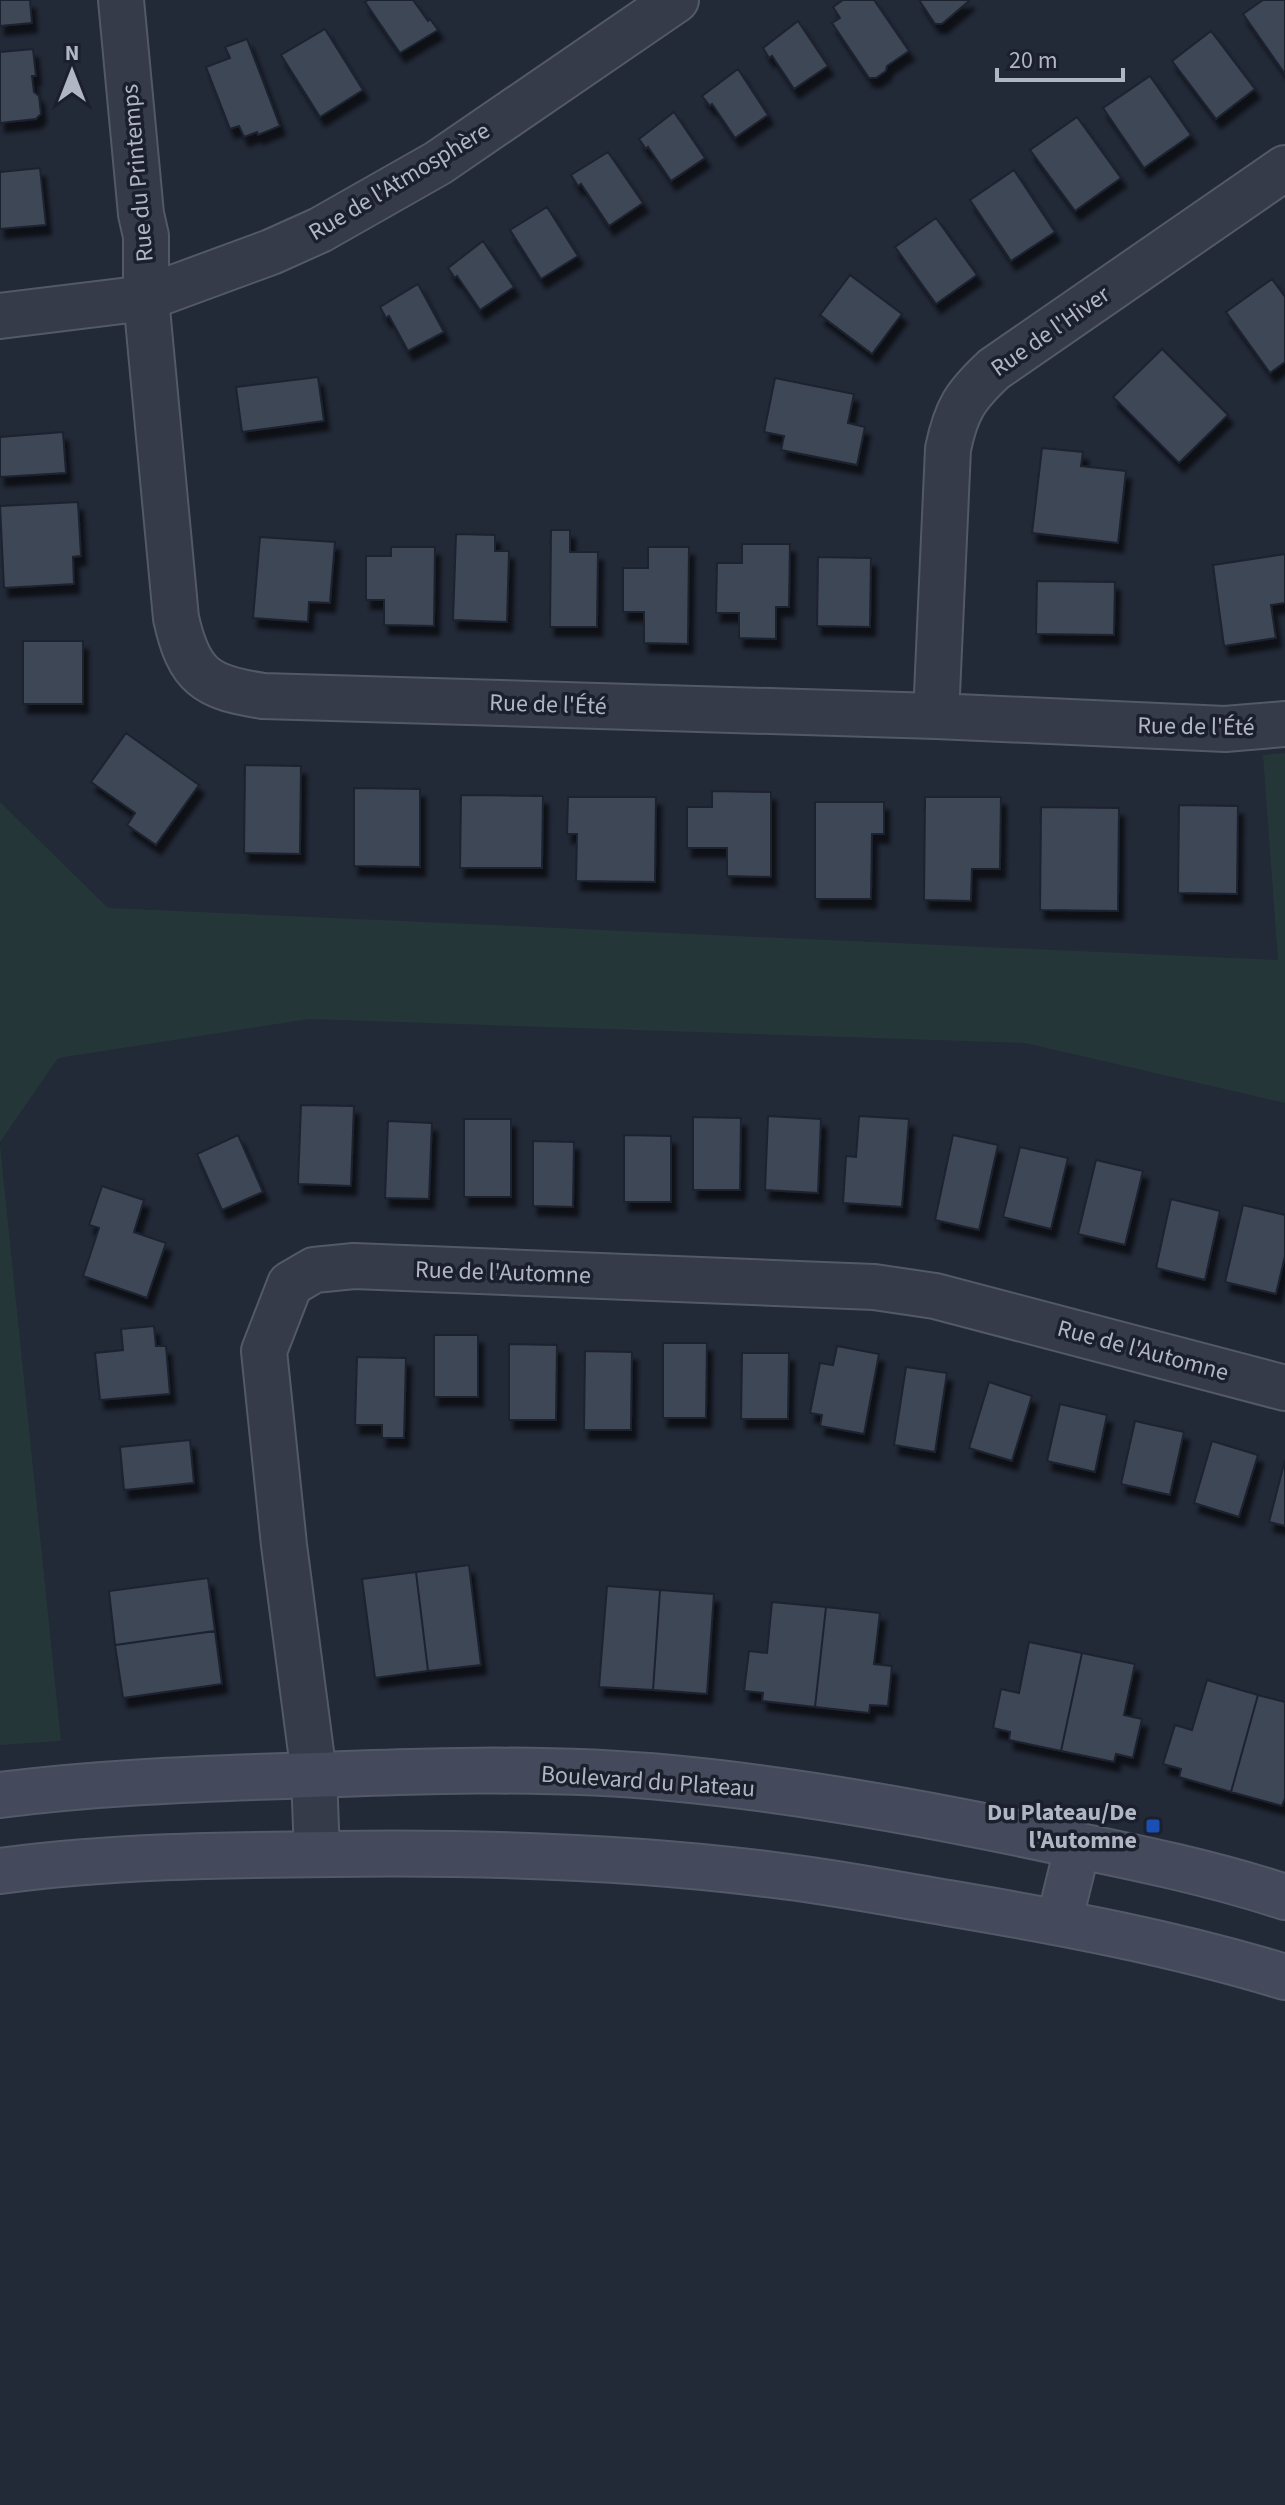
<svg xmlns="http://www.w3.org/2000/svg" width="1285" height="2505" font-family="'Source Sans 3',sans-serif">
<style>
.green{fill:#253639}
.building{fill:#3e4657;stroke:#1d222f;stroke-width:2;filter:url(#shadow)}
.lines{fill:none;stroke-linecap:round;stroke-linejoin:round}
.minor-casing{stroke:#535966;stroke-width:48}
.tertiary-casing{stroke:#535966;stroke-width:48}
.secondary-casing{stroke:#535966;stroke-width:48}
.minor{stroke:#353b48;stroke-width:44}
.tertiary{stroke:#353b48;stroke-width:44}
.secondary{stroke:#444a5b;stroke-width:44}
.transit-dot{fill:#1a4fb4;stroke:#1b202c;stroke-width:3}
.labels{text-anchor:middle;stroke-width:7;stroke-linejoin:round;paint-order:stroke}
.street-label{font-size:24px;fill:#b0b6c4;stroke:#1b202c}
.poi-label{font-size:24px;font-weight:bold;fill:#b0b6c4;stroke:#1b202c;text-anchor:end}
</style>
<defs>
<filter id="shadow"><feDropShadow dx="5" dy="9" stdDeviation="2" flood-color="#0009"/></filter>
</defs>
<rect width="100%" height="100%" fill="#222937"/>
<path class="green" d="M1285,753V1103L1025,1043L309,1019L58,1058L0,1142V802L108,908L1278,960L1263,755Z
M0,1145L61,1741L0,1745Z"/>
<path class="building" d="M0,0H30L32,23L0,26Z
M368,0H413L428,21L430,19L438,30L400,53L365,2Z
M843,0H874L909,51L887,66L886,71L876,78H869L832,23L840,18L833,7Z
M919,0H969V1L942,24H935Z
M1263,0H1285V74L1243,14Z
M798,21L828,66L794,89L772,56L769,58L763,48Z
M325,29L363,90L320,117L281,55Z
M1211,31L1255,89L1216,119L1172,61Z
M247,39L280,126L258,135L257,132L244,137L239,126L230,129L206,67L230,58L225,47Z
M33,49L36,76H32L34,92L39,96L41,114L36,119L0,123V52Z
M738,69L768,115L735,138L712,104L710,106L702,96Z
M1150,76L1191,135L1144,168L1103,108Z
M674,112L705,158L671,181L648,147L646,149L639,139Z
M1077,117L1121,178L1075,211L1030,150Z
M608,152L643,203L609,226L581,184L578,186L571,175Z
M40,168L46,225L0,229V172Z
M1014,170L1055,232L1011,261L970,200Z
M547,207L578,256L541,279L510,230Z
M936,218L977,275L936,304L895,247Z
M483,241L514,287L480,310L457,276L455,278L448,268Z
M850,275L902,314L872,354L820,315Z
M1272,279L1285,297V362L1270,373L1226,312Z
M418,284L444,332L408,351L389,316L386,318L380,307Z
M1162,349L1228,415L1179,463L1113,397Z
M318,377L324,421L242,432L236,387Z
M775,378L854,394L848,423L865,427L857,465L781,450L784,436L764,432Z
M63,432L66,473L0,477V437Z
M1042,448L1083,452L1081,466L1126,471L1118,543L1032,533Z
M78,502L81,556L73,557L74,584L4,588L0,506Z
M551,530H570V552H598L597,627H550Z
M456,534L495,535V551H509L507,622L453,620Z
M260,537L335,542L330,603L309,602L308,622L253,618Z
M742,544H790L789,607H776V639L739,638V613H716L717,563H742Z
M391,547H435L434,626L384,625V600H366V556H391Z
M648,547H689L688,644L644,643V612H623V568H648Z
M1285,554V603L1271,605L1276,638L1224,646L1213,565Z
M818,557L871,558L870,627L817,626Z
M1037,581L1115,582L1114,635L1036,634Z
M23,641H83V704H23Z
M126,733L199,785L156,845L127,825L135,813L91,782Z
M245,765L301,766L300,854L244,853Z
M354,788L420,789V867L354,866Z
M712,791L771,792V877L727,876V848H687V807H712Z
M461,795L543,796L542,868H460Z
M568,797H656L655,882L576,881L577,834H567Z
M925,797H1001L1000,869H972L971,901L924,900Z
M815,802H884V834H872L871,899H815Z
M1179,805L1238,806L1237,894L1178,893Z
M1041,807L1119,808L1118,911L1040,910Z
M301,1105L354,1106L351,1186L298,1184Z
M768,1116L821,1119L818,1193L765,1190Z
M859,1116L909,1119L902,1207L843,1203L846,1156L856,1157Z
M693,1117L741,1118L740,1190H693Z
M464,1119H511V1197H464Z
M388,1121L432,1123L429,1199L385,1198Z
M238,1135L263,1192L222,1210L197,1154Z
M624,1135L671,1136V1202H624Z
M953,1135L998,1145L979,1230L935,1220Z
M533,1141L574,1142L573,1207L533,1206Z
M1020,1147L1068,1158L1051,1229L1003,1217Z
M1096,1160L1143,1171L1125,1245L1078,1234Z
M102,1186L144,1200L134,1232L166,1243L147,1298L83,1276L99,1228L89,1225Z
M1171,1199L1220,1211L1205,1280L1156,1268Z
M1243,1205L1285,1215V1256L1276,1294L1225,1282Z
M154,1326L156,1346H166L170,1394L100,1400L95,1353L123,1350L121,1329Z
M434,1335H478V1397H434Z
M663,1343H707L706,1418H663Z
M509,1344L557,1345L556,1420H509Z
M837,1346L879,1354L864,1434L820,1426L822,1415L810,1413L820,1363L833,1365Z
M585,1351L632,1352L631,1430H584Z
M742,1353H789L788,1419H741Z
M357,1357L406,1358L404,1438H382V1425H355Z
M906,1367L947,1373L935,1452L894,1445Z
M989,1382L1032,1396L1012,1461L969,1448Z
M1060,1404L1107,1415L1095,1472L1047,1461Z
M1135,1421L1184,1432L1170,1495L1121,1484Z
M190,1440L194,1483L124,1490L120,1447Z
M1212,1441L1258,1455L1239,1517L1194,1503Z
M1285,1460V1526L1269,1522Z
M469,1565L481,1665L428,1671L416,1572Z
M416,1572L428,1671L375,1678L362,1579Z
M208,1578L215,1631L115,1645L109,1591Z
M607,1586L660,1590L653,1690L599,1687Z
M660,1590L714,1594L707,1694L653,1690Z
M772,1602L826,1607L815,1707L762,1701L763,1693L744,1691L749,1651L767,1653Z
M826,1607L880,1613L874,1664L892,1666L888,1706L870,1705L869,1713L815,1707Z
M215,1631L222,1684L123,1698L115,1645Z
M1029,1642L1082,1653L1061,1751L1009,1740L1010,1732L993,1728L1001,1689L1019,1693Z
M1082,1653L1135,1664L1124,1715L1142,1719L1133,1758L1116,1754L1114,1762L1061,1751Z
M1207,1680L1258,1695L1231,1792L1179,1777L1181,1769L1163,1764L1175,1725L1192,1730Z
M1258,1695L1285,1702V1798L1282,1806L1231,1792Z"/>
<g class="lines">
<g class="minor-casing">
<path id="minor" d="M121,0L141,214L146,236V298L176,618C189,677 206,687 263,696L936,716L1225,729L1285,724
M936,716L948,449C956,410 965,396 994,369L1285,168
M317,1854L314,1775L284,1545L264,1351L290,1284L314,1270L354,1266L874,1287L935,1296L1285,1388"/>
</g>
<g class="tertiary-casing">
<path id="tertiary" d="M0,316L146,298L271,252L320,230L438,163L676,0"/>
</g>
<g class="secondary-casing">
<path id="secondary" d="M0,1795C95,1783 190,1779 286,1776C414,1771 543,1766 671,1778C799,1790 925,1813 1051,1840C1129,1856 1209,1872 1285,1897
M0,1871C110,1856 221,1855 332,1854C480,1852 627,1856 774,1875C834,1882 894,1894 954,1904C1066,1923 1177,1944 1285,1977
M1059,1922L1078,1845"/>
</g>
<use href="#minor" class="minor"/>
<use href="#tertiary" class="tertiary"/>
<use href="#secondary" class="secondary"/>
</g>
<rect class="transit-dot" x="1145" y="1818" width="16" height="16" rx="4"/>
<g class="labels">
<g class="street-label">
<text transform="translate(137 173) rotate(-95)" y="8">Rue du Printemps</text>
<text transform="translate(399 181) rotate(-31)" y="8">Rue de l'Atmosphère</text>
<text transform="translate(1050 331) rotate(-35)" y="8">Rue de l'Hiver</text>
<text transform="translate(548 704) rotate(2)" y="8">Rue de l'Été</text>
<text transform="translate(1196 726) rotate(1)" y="8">Rue de l'Été</text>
<text transform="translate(503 1272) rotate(2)" y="8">Rue de l'Automne</text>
<text transform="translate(1143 1350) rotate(15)" y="8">Rue de l'Automne</text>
<text transform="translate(648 1781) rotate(4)" y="8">Boulevard du Plateau</text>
</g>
<g class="poi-label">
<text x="1137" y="1820">Du Plateau/De<tspan x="1137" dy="28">l'Automne</tspan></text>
</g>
</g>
<g transform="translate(72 72)" stroke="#1b202c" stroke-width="6" paint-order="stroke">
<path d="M0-6L14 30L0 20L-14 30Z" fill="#b0b6c4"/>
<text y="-12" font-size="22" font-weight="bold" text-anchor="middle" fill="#b0b6c4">N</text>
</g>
<path d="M997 68v12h126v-12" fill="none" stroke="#b0b6c4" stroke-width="4"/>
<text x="1009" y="68" font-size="24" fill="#b0b6c4" stroke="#1b202c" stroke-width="6" paint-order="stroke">20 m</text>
</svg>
